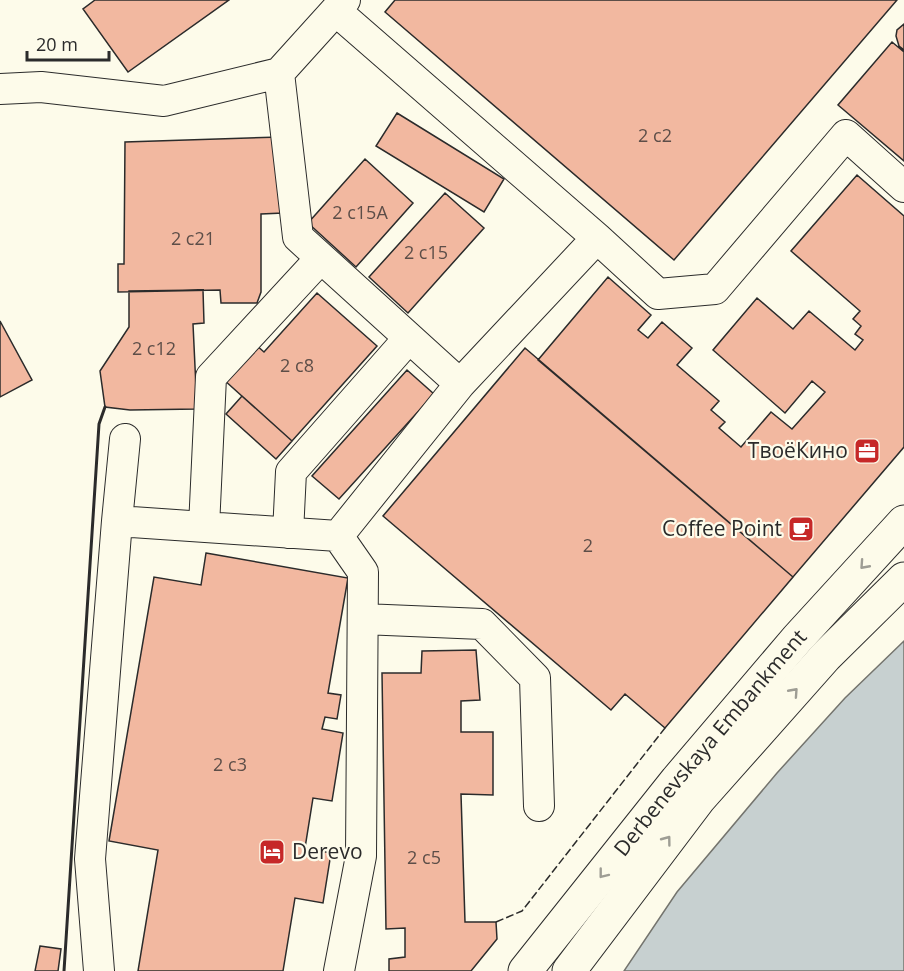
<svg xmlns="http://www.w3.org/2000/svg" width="904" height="971" font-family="'Open Sans',sans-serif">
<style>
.water{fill:#c7d0d0;stroke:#74746e;stroke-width:1.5}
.building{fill:#f2b8a0;stroke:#2b2b2b;stroke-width:1.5}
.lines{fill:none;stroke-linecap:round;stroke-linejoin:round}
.minor-casing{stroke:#2b2b2b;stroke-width:32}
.major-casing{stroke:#2b2b2b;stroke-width:35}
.minor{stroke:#fdfbea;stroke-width:30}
.major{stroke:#fdfbea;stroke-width:33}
.fence{stroke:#2b2b2b;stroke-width:1.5;stroke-dasharray:8 3;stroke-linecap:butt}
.wall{stroke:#2b2b2b;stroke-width:3}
.oneway{stroke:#9e9d94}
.labels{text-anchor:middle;stroke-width:4.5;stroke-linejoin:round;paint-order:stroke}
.number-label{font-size:18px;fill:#5d4e48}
.poi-label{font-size:21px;fill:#2b2b2b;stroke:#fdfbea;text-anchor:end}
.street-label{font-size:21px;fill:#2b2b2b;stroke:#fdfbea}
</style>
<rect width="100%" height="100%" fill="#fdfbea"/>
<path class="water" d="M904,641V971H624L677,892L777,773L845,698Z"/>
<path class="building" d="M95,0H229L128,72L83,9Z
M395,0H897L674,260L385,12Z
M904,24V50L899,46L896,36L897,30Z
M892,42L904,52V161L838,105Z
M397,113L504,179L484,212L376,146Z
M280,137L283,213L261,214V292L257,303H221L220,290L118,292V264H124L125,142Z
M365,159L413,203L356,267L308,223Z
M857,175L904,216V447L793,577L538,360L608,277L651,315L638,330L648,338L662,322L692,348L677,365L719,401L711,410L725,422L719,428L741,447L771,412L792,429L825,392L812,381L785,413L713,350L757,298L793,329L809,311L855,350L863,340L855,334L861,326L853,319L860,311L791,251Z
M445,193L484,228L408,313L369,277Z
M203,290L204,323L193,324L197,409L130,410L105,407L100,371L129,327V291Z
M317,293L377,346L292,441L223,379L255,344L264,352Z
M0,321L32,380L0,397Z
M525,348L793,577L665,728L625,694L611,710L383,516Z
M407,370L434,394L339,499L312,476Z
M242,396L292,441L276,459L226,414Z
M206,553L348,578L328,693L341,695L337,719L325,717L322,729L343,733L332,801L313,798L305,848L331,853L323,903L295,898L283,971H138L158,850L109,841L154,577L201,585Z
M476,650L480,700L461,701V732H493V795L461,794L465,922H496L497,939L471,971H389V959L405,957V928L386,929L382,673H421L422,651Z
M40,946L61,949L58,971H35Z"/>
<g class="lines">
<g class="minor-casing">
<path id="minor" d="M336,11L597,238L460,384L338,536
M279,73L298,237L460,384
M0,89L41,87L164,101L279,73L345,0
M597,238L658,294L715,289L846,135L904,187
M117,521L125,439
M204,527L211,377L321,258
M288,533L291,472L409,338
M363,619L482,624L535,678L539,806
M99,971L90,859L117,521L338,536L363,572L361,856L339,971"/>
</g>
<g class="major-casing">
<g id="major">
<path id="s1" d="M525,971L677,780L797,639L904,522"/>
<path d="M569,971L699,799L826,656L904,579"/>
</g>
</g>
<use href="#minor" class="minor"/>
<use href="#major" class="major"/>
<path class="fence" d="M496,922L522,911L665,728"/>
<path class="wall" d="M64,971L99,424L105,407"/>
</g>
<defs><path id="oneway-chevron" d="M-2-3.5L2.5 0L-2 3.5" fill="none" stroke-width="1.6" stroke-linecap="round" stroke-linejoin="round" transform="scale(1.5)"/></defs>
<g class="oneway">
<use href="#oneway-chevron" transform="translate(864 565) rotate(132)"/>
<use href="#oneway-chevron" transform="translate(794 692) rotate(-48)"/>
<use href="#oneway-chevron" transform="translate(667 840) rotate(-53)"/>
<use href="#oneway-chevron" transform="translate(603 874) rotate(128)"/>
</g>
<defs>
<g id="office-square" transform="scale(1.35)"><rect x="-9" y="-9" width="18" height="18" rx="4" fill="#c62828" stroke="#fdfbea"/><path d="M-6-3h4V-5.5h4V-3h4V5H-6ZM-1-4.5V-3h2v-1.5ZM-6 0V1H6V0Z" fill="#fff"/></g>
<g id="cafe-square" transform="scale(1.35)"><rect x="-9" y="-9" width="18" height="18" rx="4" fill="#c62828" stroke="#fdfbea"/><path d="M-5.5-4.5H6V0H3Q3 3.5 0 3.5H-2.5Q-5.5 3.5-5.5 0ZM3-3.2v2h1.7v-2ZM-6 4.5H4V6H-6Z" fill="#fff"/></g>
<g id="hotel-square" transform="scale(1.35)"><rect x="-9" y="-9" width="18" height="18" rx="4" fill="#c62828" stroke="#fdfbea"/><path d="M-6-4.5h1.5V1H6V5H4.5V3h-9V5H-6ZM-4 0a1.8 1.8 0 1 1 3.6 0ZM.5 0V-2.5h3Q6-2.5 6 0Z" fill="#fff"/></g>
</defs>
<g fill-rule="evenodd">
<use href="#office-square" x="867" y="451"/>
<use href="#cafe-square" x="801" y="529"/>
<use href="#hotel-square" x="272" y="852"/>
</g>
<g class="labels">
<g class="number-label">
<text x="655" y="142">2 с2</text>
<text x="360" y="219">2 с15А</text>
<text x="193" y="245">2 с21</text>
<text x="426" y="259">2 с15</text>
<text x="154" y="355">2 с12</text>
<text x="297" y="372">2 с8</text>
<text x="588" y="552">2</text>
<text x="230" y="771">2 с3</text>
<text x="424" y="864">2 с5</text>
</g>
<g class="poi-label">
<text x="848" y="458">ТвоёКино</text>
<text x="782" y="536">Coffee Point</text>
<text x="292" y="859" text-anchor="start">Derevo</text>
</g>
<g class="street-label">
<text dy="7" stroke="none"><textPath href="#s1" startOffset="294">Derbenevskaya Embankment</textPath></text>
</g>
</g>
<path d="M27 51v9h82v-9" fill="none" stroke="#2b2b2b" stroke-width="3"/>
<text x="36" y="51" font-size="18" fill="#2b2b2b" stroke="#fdfbea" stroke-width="4.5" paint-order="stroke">20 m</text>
</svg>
